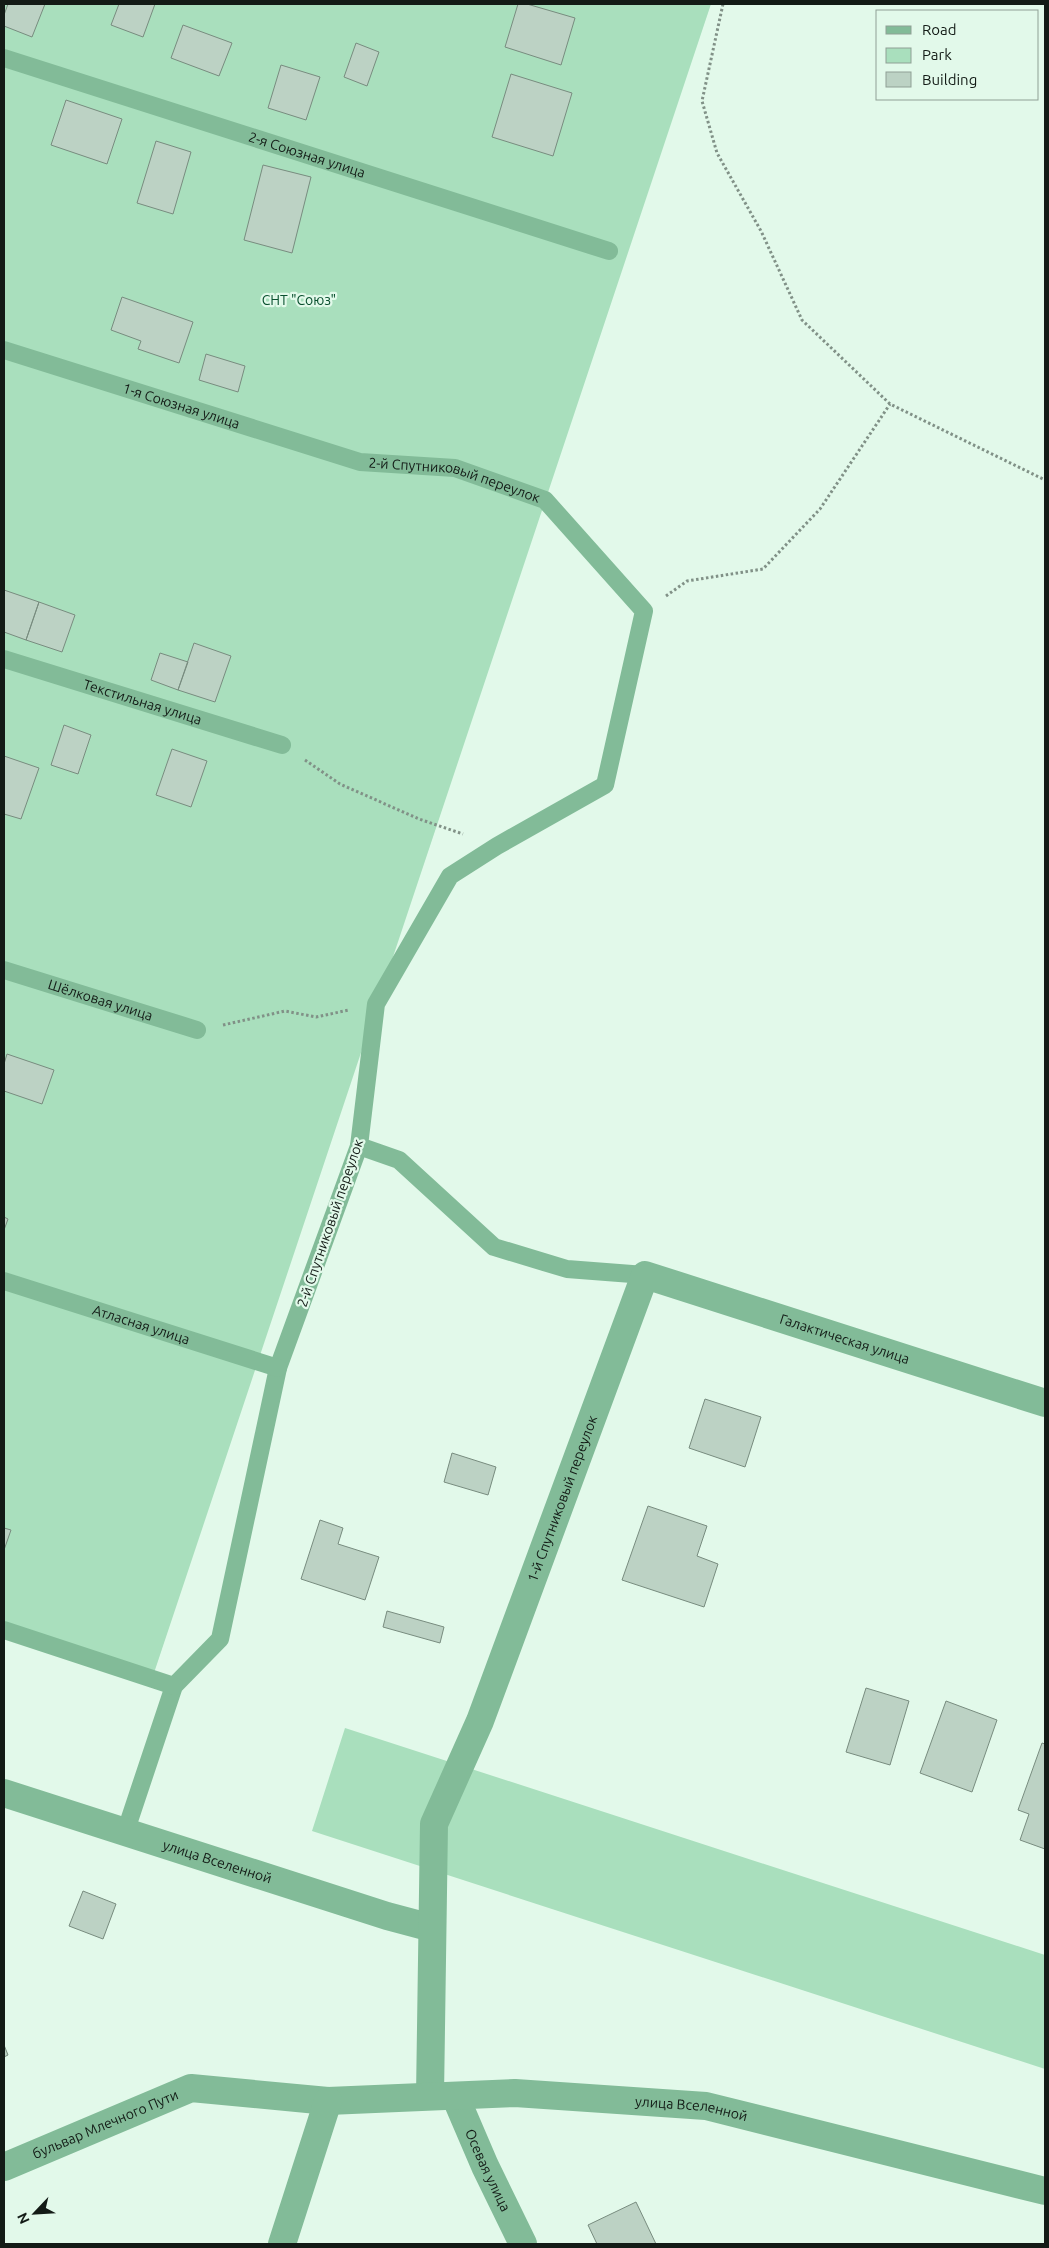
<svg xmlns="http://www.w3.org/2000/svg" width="1049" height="2248" font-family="Ubuntu,sans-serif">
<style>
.green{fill:#a9dfbd}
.building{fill:#bcd2c4;stroke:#788c7f}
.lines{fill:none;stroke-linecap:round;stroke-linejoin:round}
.path{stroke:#819187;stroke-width:3;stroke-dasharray:2.5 2.5;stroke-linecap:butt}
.service{stroke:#82bb98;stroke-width:18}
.minor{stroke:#82bb98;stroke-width:28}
.labels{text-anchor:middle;stroke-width:4.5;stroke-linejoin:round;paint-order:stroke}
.street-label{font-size:14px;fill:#131b16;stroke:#e2f9ea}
.park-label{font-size:14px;fill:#09502f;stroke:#e2f9ea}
</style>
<rect width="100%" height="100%" fill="#e2f9ea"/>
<path class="green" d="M4,4H711L154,1673L4,1624Z
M345,1728L1045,1955V2069L312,1831Z"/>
<path class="building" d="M8,4H45L32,37L4,26V15Z
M119,4H155L143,37L111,25Z
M518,4H527L575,18L561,65L505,47Z
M183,25L232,43L219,76L171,58Z
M356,43L379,52L367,86L344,77Z
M281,65L320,77L306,120L268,108Z
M511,74L572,93L553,156L492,137Z
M66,100L122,119L107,164L51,145Z
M156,141L191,152L173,214L137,203Z
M263,165L311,177L292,253L244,240Z
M122,297L193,322L179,363L138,349L141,341L111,330Z
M206,354L245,366L238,392L199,380Z
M4,590L39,602L26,640L4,632Z
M39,602L75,615L62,652L26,640Z
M194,643L231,656L215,702L178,690Z
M160,653L188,662L178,690L151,680Z
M64,725L91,735L78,774L51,765Z
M172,749L207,761L191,807L156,795Z
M4,756L39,768L21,819L4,814Z
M7,1054L54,1070L42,1104L4,1091V1064Z
M4,1217L8,1219L4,1230Z
M705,1399L761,1417L745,1467L689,1448Z
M452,1453L496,1467L488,1495L444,1482Z
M648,1506L707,1526L697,1556L718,1564L704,1607L622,1580Z
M320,1520L343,1528L338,1544L379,1557L365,1600L301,1579Z
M4,1528L11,1530L4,1550Z
M387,1611L444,1627L440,1643L383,1627Z
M866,1688L909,1701L890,1765L846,1752Z
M946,1701L997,1720L972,1792L920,1773Z
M1042,1743L1045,1744V1849L1020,1840L1029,1814L1018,1810Z
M83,1891L116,1904L103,1939L69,1926Z
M4,2045L8,2055L4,2057Z
M636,2202L656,2244H597L588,2225Z"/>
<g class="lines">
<path class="path" d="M723,4L702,101L717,153L761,231L802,320L890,404L1045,480
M666,596L687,581L763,569L820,509L890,404
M305,760L340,784L419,819L463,834
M223,1025L285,1011L316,1017L349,1010"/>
<g class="service">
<path id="s1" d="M4,58L609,251"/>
<path id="s2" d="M4,350L360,462L455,468L545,500L644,611L605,785L497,846L450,876L376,1004L359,1146L278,1368L220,1639L174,1686L125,1833"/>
<path id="s3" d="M4,659L282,745"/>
<path id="s4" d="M4,970L197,1030"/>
<path d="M359,1146L399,1160L494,1247L567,1269L645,1275"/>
<path id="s5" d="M4,1281L278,1368"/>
<path d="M4,1630L174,1686"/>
</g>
<g class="minor">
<path id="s6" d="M4,1793L387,1916L432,1928"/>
<path id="s7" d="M430,2096L434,1824L480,1721L645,1275L1045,1403"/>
<path id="s8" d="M455,2096L485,2166L523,2244"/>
<path id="s9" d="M4,2167L191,2088L328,2101L515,2093L706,2106L1045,2191"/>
<path d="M282,2244L328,2101"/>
</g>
</g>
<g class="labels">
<g class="street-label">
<text dy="5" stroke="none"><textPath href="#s1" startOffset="318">2-я Союзная улица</textPath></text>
<text dy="5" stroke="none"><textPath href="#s2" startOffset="186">1-я Союзная улица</textPath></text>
<text dy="5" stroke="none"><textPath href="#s2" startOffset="470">2-й Спутниковый переулок</textPath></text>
<text dy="5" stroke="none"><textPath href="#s3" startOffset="145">Текстильная улица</textPath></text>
<text dy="5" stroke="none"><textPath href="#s4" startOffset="101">Шёлковая улица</textPath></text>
<text transform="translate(330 1223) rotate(-71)" y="5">2-й Спутниковый переулок</text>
<text dy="5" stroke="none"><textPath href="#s5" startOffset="144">Атласная улица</textPath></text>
<text dy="5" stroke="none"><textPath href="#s7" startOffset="1070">Галактическая улица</textPath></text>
<text dy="5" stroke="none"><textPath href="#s7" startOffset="622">1-й Спутниковый переулок</textPath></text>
<text dy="5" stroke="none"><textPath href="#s6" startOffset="224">улица Вселенной</textPath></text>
<text dy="5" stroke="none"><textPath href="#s9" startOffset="705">улица Вселенной</textPath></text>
<text dy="5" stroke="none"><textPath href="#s9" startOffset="110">бульвар Млечного Пути</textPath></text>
<text dy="5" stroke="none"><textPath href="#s8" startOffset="81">Осевая улица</textPath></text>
</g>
<g class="park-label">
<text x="299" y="305">СНТ "Союз"</text>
</g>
</g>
<rect width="1049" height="2248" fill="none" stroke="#131b16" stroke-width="10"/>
<rect x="876" y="10" width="162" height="90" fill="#e2f9ea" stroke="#8fa095"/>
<rect x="886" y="26" width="25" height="8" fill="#82bb98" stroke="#8fa095"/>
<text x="922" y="35" font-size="15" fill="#131b16">Road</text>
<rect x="886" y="48" width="25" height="15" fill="#a9dfbd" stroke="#8fa095"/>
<text x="922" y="60" font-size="15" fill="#131b16">Park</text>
<rect x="886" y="72" width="25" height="15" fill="#bcd2c4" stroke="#8fa095"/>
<text x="922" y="85" font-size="15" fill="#131b16">Building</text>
<g transform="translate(35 2213) rotate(245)" stroke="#e2f9ea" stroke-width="4" paint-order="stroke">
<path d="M0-4L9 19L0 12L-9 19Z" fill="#131b16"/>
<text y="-8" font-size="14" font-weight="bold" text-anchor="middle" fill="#131b16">N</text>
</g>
</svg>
